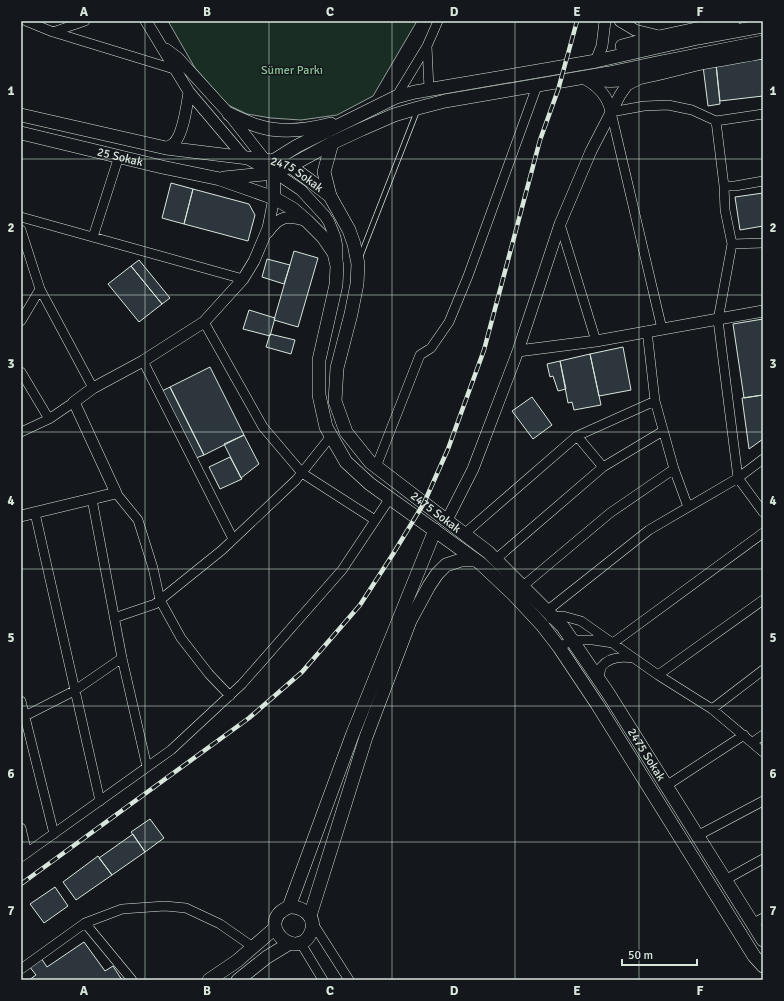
<svg xmlns="http://www.w3.org/2000/svg" width="784" height="1001" font-family="Signika,sans-serif">
<style>
.green{fill:#1a2d24;stroke:#939e99}
.building{fill:#2c363c;stroke:#d8e6dc}
.lines{fill:none;stroke-linecap:round;stroke-linejoin:round}
.service-casing{stroke:#d8e6dc;stroke-width:6}
.minor-casing{stroke:#d8e6dc;stroke-width:10}
.tertiary-casing{stroke:#d8e6dc;stroke-width:12}
.secondary-casing{stroke:#d8e6dc;stroke-width:14}
.service{stroke:#14181c;stroke-width:4.5}
.minor{stroke:#14181c;stroke-width:9}
.tertiary{stroke:#14181c;stroke-width:11}
.secondary{stroke:#14181c;stroke-width:13}
.rail-casing{stroke:#d8e6dc;stroke-width:4.5}
.rail{stroke:#14181c;stroke-width:3;stroke-dasharray:9;stroke-linecap:butt}
.grid{fill:none;stroke:#d8e6dc;stroke-width:1;stroke-opacity:0.55}
.labels{text-anchor:middle;stroke-width:3;stroke-linejoin:round;paint-order:stroke}
.park-label{font-size:12px;fill:#8ac095;stroke:#14181c}
.street-label{font-size:12px;fill:#d8e6dc;stroke:#14181c}
.neatline{fill:none;stroke:#d8e6dc;stroke-width:1.5}
.grid-label{font-size:13px;text-anchor:middle;font-weight:bold;fill:#d8e6dc}
</style>
<rect width="100%" height="100%" fill="#14181c"/>
<path class="green" d="M168,21H417L373,96L337,115L301,120L271,118L247,114L228,105L195,68Z"/>
<path class="building" d="M763,59V96L720,101L716,64Z
M716,64L720,104L708,106L703,66Z
M171,183L193,189L184,224L162,218Z
M193,189L249,204L255,215L248,241L184,224Z
M763,193V226L740,230L735,197Z
M294,251L318,258L298,327L274,320Z
M267,259L290,265L284,284L262,277Z
M139,260L170,298L162,304L131,266Z
M131,266L162,304L139,322L108,284Z
M249,310L275,318L270,336L243,329Z
M763,319V395L744,398L733,324Z
M270,334L295,340L291,354L266,347Z
M623,347L631,390L599,396L590,354Z
M590,354L601,405L574,410L572,402L568,403L560,361Z
M560,361L566,389L558,391L553,376L550,377L547,364Z
M210,367L244,435L204,455L170,387Z
M170,387L204,455L196,458L162,391Z
M763,395V439L749,449L742,398Z
M532,397L552,425L533,439L512,411Z
M244,435L259,464L241,478L224,444Z
M230,457L242,479L220,489L209,467Z
M150,819L164,838L145,852L131,832Z
M133,834L145,852L112,875L99,858Z
M98,856L112,875L76,900L63,882Z
M55,887L68,906L44,923L30,904Z
M84,942L105,971L113,966L122,980H29L36,975L29,966L41,958L47,967Z"/>
<g class="lines">
<g class="service-casing">
<path id="service" d="M360,257L417,111"/>
</g>
<g class="minor-casing">
<path id="minor" d="M26,21L53,32L85,21
M53,32L177,70
M427,46L429,89
M396,97L427,46L438,21
M716,121L724,186
M763,181L735,186H724L725,210L732,244L718,320L738,478L763,512
M21,217L243,279
M560,224L596,341
M21,230L40,289L93,388
M93,237L119,156
M732,244L763,243
M21,321L40,289
M204,322L263,427L302,473L375,520
M662,329L611,112L644,106L668,105L692,110L716,121L763,114
M647,331L655,401L674,469L688,507
M143,361L233,539
M21,372L49,419
M21,432L49,419L74,402
M577,436L603,467
M376,467L420,355L431,348L449,322L468,276L537,86
M116,493L138,520L153,568L160,600L181,638L209,674L230,696
M92,499L122,658L147,767
M35,513L100,801
M464,534L577,436L655,401
M496,559L603,467L663,431
M523,586L610,513L674,469
M548,610L649,530L738,478L763,459
M114,618L155,604L222,550L296,480L331,436
M551,619L554,617L563,616L581,621L658,675L712,709L763,752
M559,647L573,640H593L613,643L763,533
M658,675L763,600
M599,679L601,667C609,657 621,656 633,658
M21,701L54,834
M712,709L763,670
M21,718L74,691L122,658
M753,742L763,735
M666,786L744,735
M21,828L27,853
M697,836L763,801
M21,857L171,750L242,684L342,570L390,498
M725,880L763,859
M312,922L349,980
M85,923L132,980
M752,924L763,918
M300,942L323,980
M21,969L85,923L122,909L165,906L186,908L220,924L253,947"/>
</g>
<g class="tertiary-casing">
<path id="tertiary" d="M146,21L189,92L244,157L283,178L301,190L325,216L329,222L335,237L337,247V261
M620,21L635,30L659,36
M166,49L178,58L229,114L265,160
M596,61L602,46L605,21
M583,78C597,85 608,96 611,112
M166,148C168,147 172,145 174,143C183,135 187,105 189,92
M268,232C280,215 288,215 307,221
M518,351L596,341L763,311
M21,516L116,493L74,402L93,388L143,361L204,322L243,279L254,261L268,228L274,198
M447,520L473,469L518,351L560,224L591,151L620,95L627,85L639,79"/>
</g>
<g class="secondary-casing">
<g id="secondary">
<path d="M622,46L645,40L733,21"/>
<path d="M600,80C634,83 669,70 702,63C722,59 743,56 763,52"/>
<path d="M229,114C238,118 248,123 258,126C280,133 308,130 331,124"/>
<path id="s1" d="M21,115L166,148L273,161L290,166L312,182L330,196L349,230L354,244L358,264L357,284L351,314L337,368L335,401L346,432L370,462L488,552L563,627L608,693L763,940"/>
<path id="s2" d="M21,133L162,167L220,179L274,198L293,209L307,221L323,237L334,253L337,266L336,285L319,360V395L326,427L346,462L370,484L480,563L514,595L542,625L559,647L597,704L754,956L763,966"/>
<path d="M273,161L297,146L396,97L415,92L596,61L698,38L763,26"/>
<path d="M273,165L274,198"/>
<path d="M224,178L274,173L290,166L332,143L362,129L394,115L418,108L445,101L609,73L661,62L763,42"/>
<path d="M330,196L324,172L332,143"/>
<path d="M289,907C303,906 317,917 311,932C298,964 252,923 289,907L353,733L435,530"/>
<path d="M310,916L366,737L410,621L429,586L437,574L446,565L461,560H475"/>
<path d="M209,980L237,961L275,928"/>
<path d="M238,980L267,957L290,943"/>
</g>
</g>
<use href="#service" class="service"/>
<use href="#minor" class="minor"/>
<use href="#tertiary" class="tertiary"/>
<use href="#secondary" class="secondary"/>
<g class="rail-casing">
<path id="rail" d="M21,884L249,718L302,672L360,605L393,554L424,503L448,449L484,350L540,140L558,90L577,21"/>
</g>
<use href="#rail" class="rail"/>
</g>
<path class="grid" d="M145,21V980M269,21V980M392,21V980M515,21V980M639,21V980M21,159H763M21,295H763M21,432H763M21,569H763M21,706H763M21,842H763"/>
<g class="labels">
<g class="park-label">
<text x="292" y="74">Sümer Parkı</text>
</g>
<g class="street-label">
<text dy="4" stroke="none"><textPath href="#s2" startOffset="102">25 Sokak</textPath></text>
<text dy="4" stroke="none"><textPath href="#s1" startOffset="284">2475 Sokak</textPath></text>
<text dy="4" stroke="none"><textPath href="#s1" startOffset="692">2475 Sokak</textPath></text>
<text dy="4" stroke="none"><textPath href="#s1" startOffset="1016">2475 Sokak</textPath></text>
</g>
</g>
<rect width="784" height="1001" fill="none" stroke="#14181c" stroke-width="44"/>
<path d="M622 959v6h75v-6" fill="none" stroke="#d8e6dc" stroke-width="2"/>
<text x="628" y="959" font-size="12" fill="#d8e6dc" stroke="#14181c" stroke-width="3" paint-order="stroke">50 m</text>
<rect x="22" y="22" width="740" height="957" class="neatline"/>
<g class="grid-label">
<text x="84" y="16">A</text>
<text x="207" y="16">B</text>
<text x="330" y="16">C</text>
<text x="454" y="16">D</text>
<text x="577" y="16">E</text>
<text x="700" y="16">F</text>
<text x="11" y="95">1</text>
<text x="773" y="95">1</text>
<text x="11" y="232">2</text>
<text x="773" y="232">2</text>
<text x="11" y="368">3</text>
<text x="773" y="368">3</text>
<text x="11" y="505">4</text>
<text x="773" y="505">4</text>
<text x="11" y="642">5</text>
<text x="773" y="642">5</text>
<text x="11" y="778">6</text>
<text x="773" y="778">6</text>
<text x="11" y="915">7</text>
<text x="773" y="915">7</text>
<text x="84" y="995">A</text>
<text x="207" y="995">B</text>
<text x="330" y="995">C</text>
<text x="454" y="995">D</text>
<text x="577" y="995">E</text>
<text x="700" y="995">F</text>
</g>
</svg>
